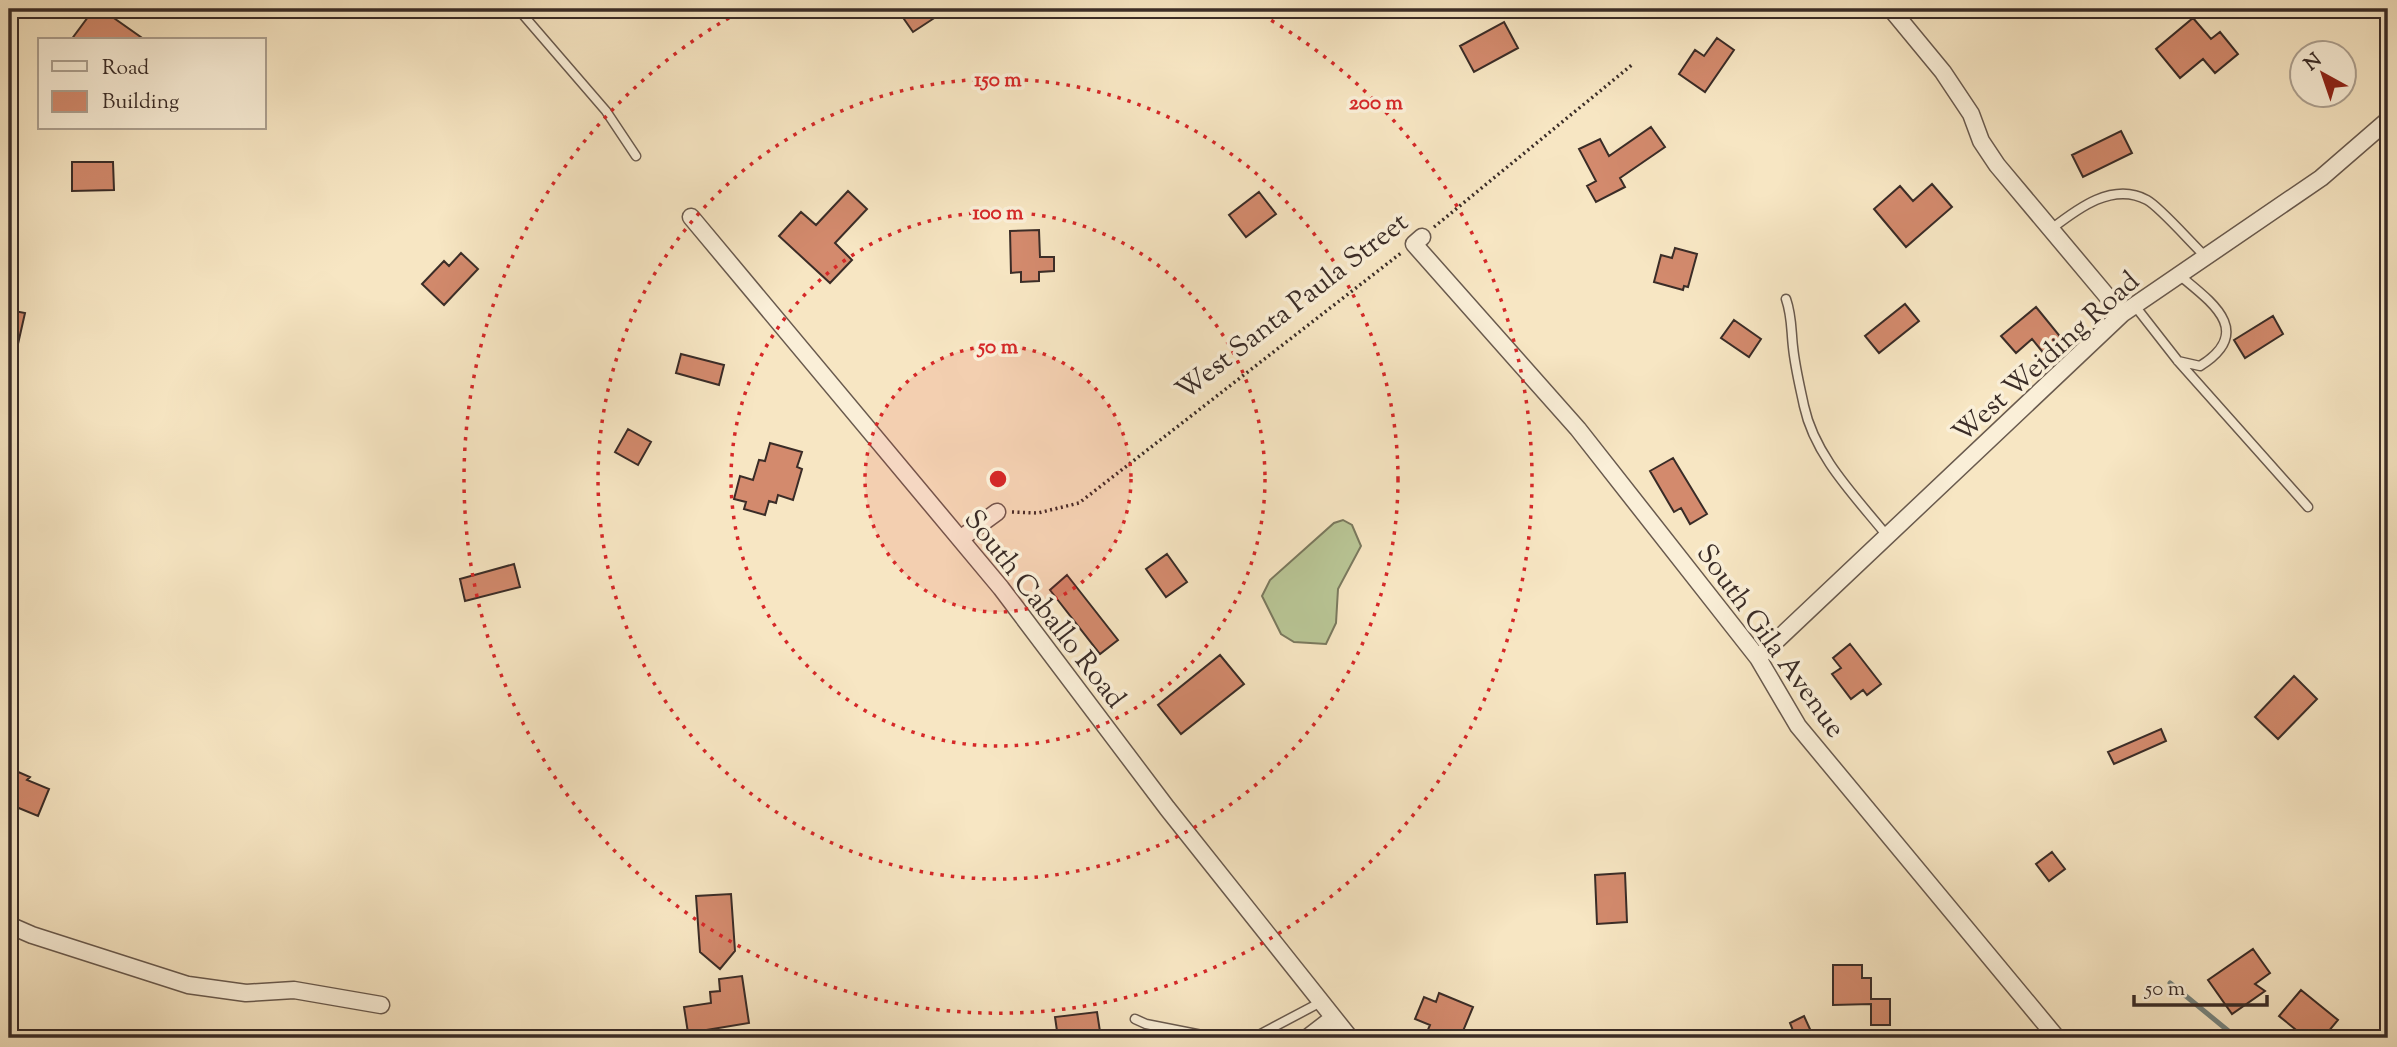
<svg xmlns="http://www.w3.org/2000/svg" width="2397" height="1047" font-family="'Sorts Mill Goudy',serif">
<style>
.grass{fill:#b9c696;stroke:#7a795e;stroke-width:2}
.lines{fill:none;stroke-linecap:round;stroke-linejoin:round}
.stream{stroke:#76847f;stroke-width:5}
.building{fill:#d38a6d;stroke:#3a2c27;stroke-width:2}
.service-casing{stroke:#695a4e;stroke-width:11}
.minor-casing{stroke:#695a4e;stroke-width:19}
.path{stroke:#3a2c27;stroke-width:3.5;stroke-dasharray:2 3.5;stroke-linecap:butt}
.service{stroke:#faefd8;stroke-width:8}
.minor{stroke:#faefd8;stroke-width:16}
.ring{fill:none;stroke:#d62828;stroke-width:3.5;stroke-dasharray:3.5 7}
.labels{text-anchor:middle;stroke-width:7;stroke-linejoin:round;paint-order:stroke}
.street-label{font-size:28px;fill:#3a2c27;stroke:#faefd8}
.centre{fill:#d62828;stroke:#faefd8;stroke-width:3.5}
.ring-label{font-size:21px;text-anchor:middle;font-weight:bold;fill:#d62828;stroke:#faefd8;stroke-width:7;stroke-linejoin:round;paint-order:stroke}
</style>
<rect width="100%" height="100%" fill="#f7e6c3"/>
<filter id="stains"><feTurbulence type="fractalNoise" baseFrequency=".00286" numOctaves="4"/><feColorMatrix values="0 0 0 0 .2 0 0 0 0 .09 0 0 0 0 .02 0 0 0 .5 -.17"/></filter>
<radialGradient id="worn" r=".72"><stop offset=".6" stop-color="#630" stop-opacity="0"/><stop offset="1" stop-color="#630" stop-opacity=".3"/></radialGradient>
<path class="grass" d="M1343,520L1352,525L1361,546L1338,589L1336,623L1326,644L1294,642L1281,634L1262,596L1270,580L1334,523Z"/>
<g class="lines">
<path class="stream" d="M2170,983L2237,1038"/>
</g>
<path class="building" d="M94,9H101L145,40H71Z
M897,9H948L913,32Z
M2193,18L2211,39L2220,32L2238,54L2215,73L2203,59L2180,78L2156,49Z
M1504,22L1518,48L1474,72L1460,46Z
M1717,38L1734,50L1705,92L1679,74L1695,50L1704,56Z
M1651,127L1665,147L1620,178L1625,187L1596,202L1587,186L1596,181L1579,149L1600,139L1609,156Z
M2121,131L2132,153L2083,177L2072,155Z
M72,162H113L114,190L72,191Z
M1932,184L1952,207L1906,247L1874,209L1900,186L1913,201Z
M848,191L867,209L835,243L852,260L830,283L779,236L801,212L816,225Z
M1259,192L1276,214L1246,237L1229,215Z
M1039,230L1040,257H1054V271L1039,272V281L1021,282V272L1011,273L1010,231Z
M1675,248L1697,254L1688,287L1684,286L1683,290L1654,282L1661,255L1672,258Z
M461,253L478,269L444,305L422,284L444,261L449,266Z
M1905,304L1919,321L1879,353L1865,336Z
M2036,307L2063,340L2045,355L2032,339L2016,353L2001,336Z
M9,310L25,313L15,357L9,356Z
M2273,316L2283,334L2245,358L2234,340Z
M1734,320L1761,339L1749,357L1721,338Z
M681,354L724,365L719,385L676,373Z
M628,429L651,442L638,465L615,452Z
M770,443L802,452L797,467L802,469L793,500L778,495L776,503L769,501L765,515L744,509L746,502L734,499L740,476L753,480L759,460L765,461Z
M1673,458L1707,514L1690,524L1681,508L1674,512L1650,471Z
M1167,554L1187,582L1166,597L1146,569Z
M514,564L520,587L465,601L460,579Z
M1067,575L1118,640L1100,654L1050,590Z
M1850,644L1881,684L1867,695L1863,690L1851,699L1832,674L1841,668L1833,658Z
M1220,655L1244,684L1181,734L1158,705Z
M2294,676L2317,699L2278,739L2255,717Z
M2161,729L2166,741L2114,764L2108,752Z
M9,768L30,777L27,780L49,789L38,816L9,804Z
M2052,852L2065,869L2049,881L2036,864Z
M1625,873L1627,922L1597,924L1595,875Z
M731,894L735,951L720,969L700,952L696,896Z
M2253,949L2270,973L2255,984L2265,991L2232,1014L2208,980Z
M1833,965H1862V978H1871V999H1890V1025H1871V1004L1833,1005Z
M742,976L749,1023L688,1033L684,1007L711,1003L710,992L720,991L719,979Z
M2301,990L2338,1020L2323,1038H2306L2279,1016Z
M1439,993L1473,1007L1461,1036L1453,1032L1450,1038H1442L1427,1032L1430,1025L1415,1019L1424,997L1436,1002Z
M1097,1012L1101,1038H1058L1055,1017Z
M1804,1016L1814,1038H1796L1790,1023Z"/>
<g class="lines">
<g class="service-casing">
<path id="service" d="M518,9L606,111L636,156
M2050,230C2076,210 2112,181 2147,200C2160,207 2192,244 2205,256
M1786,299C1792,316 1791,330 1793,347C1795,367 1800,387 1804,406C1815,457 1856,497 1888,537
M2135,306L2178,361L2308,507
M2178,361L2200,366C2256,331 2210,301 2178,274
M1135,1019L1146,1024L1217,1038
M1253,1038L1321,1002"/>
</g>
<g class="minor-casing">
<path id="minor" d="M1891,9L1943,72L1971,114L1981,141L1997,165L2122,314
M691,217L1001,588L1167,808L1350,1038
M1422,237L1414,244L1578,429L1758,658L1798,726L2057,1038
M960,539L997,512
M1758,658L2122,314L2321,178L2388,120
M9,925L32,935L188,985L246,993L294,990L381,1005
M1307,1038L1333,1018"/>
</g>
<path class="path" d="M1434,227L1633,64
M1012,512L1038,513L1079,503L1401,253"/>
<use href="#service" class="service"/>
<use href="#minor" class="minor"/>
</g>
<circle cx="998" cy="479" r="133" fill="#d62828" fill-opacity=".12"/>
<g class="ring">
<circle cx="998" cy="479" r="133"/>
<circle cx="998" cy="479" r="267"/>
<circle cx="998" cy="479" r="400"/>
<path d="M1253 10A534 534 0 1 1 743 10"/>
</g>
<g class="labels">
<g class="street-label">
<text transform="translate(1291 305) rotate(-38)" y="10">West Santa Paula Street</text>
<text transform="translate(2045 356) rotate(-42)" y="10">West Weiding Road</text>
<text transform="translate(1046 608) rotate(52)" y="10">South Caballo Road</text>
<text transform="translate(1772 640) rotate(54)" y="10">South Gila Avenue</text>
</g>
</g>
<circle cx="998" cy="479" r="10" class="centre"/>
<g class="ring-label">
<text x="998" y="86">150 m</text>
<text x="1376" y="109">200 m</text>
<text x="998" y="219">100 m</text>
<text x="998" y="353">50 m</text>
</g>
<rect width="2397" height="1047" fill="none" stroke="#f7e6c3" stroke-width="35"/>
<rect x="10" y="10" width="2376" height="1026" fill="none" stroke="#3a2c27" stroke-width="3.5"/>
<rect x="18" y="18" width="2362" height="1012" fill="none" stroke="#3a2c27" stroke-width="2"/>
<rect x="38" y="38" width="228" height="91" fill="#faefd8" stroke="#ada191" stroke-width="2"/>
<rect x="52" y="61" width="35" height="10" fill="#faefd8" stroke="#ada191" stroke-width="2"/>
<text x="102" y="74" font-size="21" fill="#3a2c27">Road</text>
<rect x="52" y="91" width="35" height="21" fill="#d38a6d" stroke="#ada191" stroke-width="2"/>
<text x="102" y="108" font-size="21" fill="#3a2c27">Building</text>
<g transform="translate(2323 74) rotate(320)"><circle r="33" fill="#faefd8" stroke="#ada191" stroke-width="2"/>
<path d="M0-5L12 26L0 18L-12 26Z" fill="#8f2418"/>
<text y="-10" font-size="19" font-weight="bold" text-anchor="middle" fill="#3a2c27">N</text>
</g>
<path d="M2134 995v10h133v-10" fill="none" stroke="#3a2c27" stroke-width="3.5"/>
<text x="2145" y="995" font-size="21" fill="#3a2c27" stroke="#faefd8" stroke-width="5" paint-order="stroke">50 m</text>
<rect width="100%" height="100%" filter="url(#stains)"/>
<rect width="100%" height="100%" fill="url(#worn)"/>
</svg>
